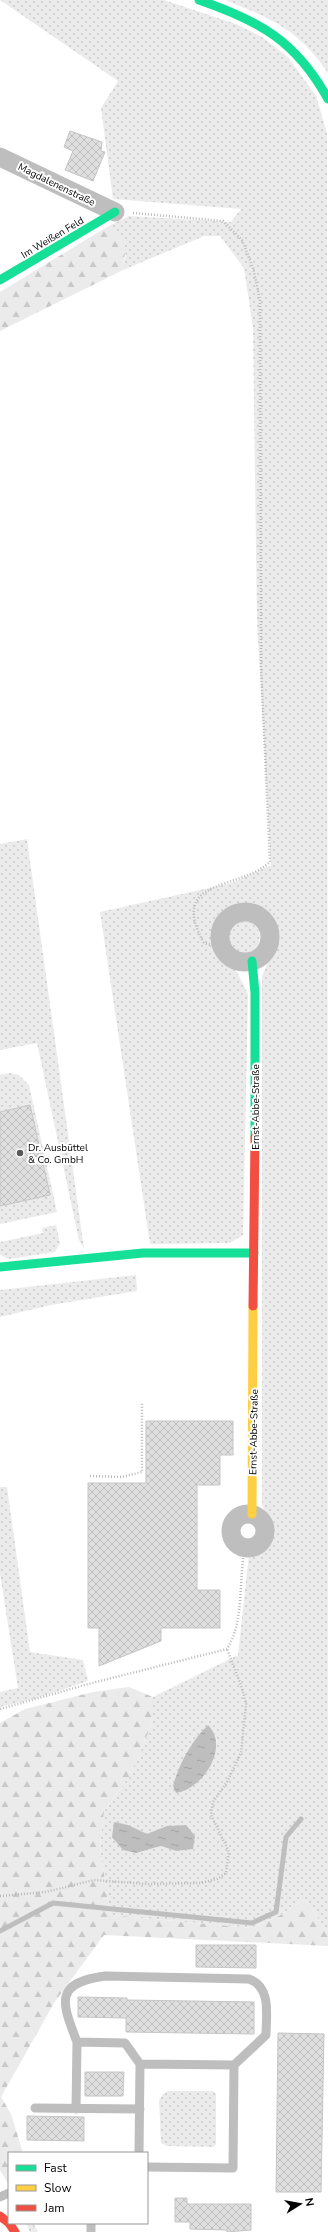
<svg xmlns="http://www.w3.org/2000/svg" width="328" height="2232" font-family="'Nunito Sans',sans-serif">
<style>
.grass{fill:url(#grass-dots);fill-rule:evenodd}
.forest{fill:url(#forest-firs)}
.water{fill:url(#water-ripples)}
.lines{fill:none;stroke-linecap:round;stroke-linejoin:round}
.stream{stroke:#bebebe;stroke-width:5}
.building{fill:url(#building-cross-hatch);stroke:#c6c6c6}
.path{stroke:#b9b9b9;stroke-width:2.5;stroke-dasharray:1 2;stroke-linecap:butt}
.lane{stroke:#bebebe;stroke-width:9}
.street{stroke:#bebebe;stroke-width:19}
.fast{stroke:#16e098;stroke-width:9}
.slow{stroke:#ffcf43;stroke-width:9}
.jam{stroke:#f24e42;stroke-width:9}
.poi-dot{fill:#595959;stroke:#fff;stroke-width:1.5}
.labels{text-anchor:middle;stroke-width:4;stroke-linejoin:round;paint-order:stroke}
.street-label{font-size:10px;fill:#000;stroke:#fff}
.poi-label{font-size:10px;fill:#000;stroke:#fff;text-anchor:start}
</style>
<defs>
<pattern id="grass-dots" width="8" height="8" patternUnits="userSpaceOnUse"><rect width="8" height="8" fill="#ebebeb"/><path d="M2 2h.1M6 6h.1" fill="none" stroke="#c8c8c8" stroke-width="1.8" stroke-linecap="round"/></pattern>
<pattern id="forest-firs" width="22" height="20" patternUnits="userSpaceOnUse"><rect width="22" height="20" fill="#ebebeb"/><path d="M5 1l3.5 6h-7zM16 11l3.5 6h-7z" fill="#c8c8c8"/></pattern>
<pattern id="water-ripples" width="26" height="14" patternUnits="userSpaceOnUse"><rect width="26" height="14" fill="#bebebe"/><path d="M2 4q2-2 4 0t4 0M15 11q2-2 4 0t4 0" fill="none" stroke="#a2a2a2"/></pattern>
<pattern id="building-cross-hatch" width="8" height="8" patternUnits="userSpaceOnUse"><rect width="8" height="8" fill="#dfdfdf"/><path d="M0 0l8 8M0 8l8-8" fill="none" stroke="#bebebe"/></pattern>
</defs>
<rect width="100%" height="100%" fill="#fff"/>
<path class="grass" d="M0,0H164L236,24L262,37L288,57L316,96L327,133L328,1933L305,1899L279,1916L251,1928L110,1915L100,1847L104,1811L131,1774L153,1721V1697L238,1655L249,1554L265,1549C273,1533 270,1520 262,1505V976L271,955L274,933L264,913L246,906L229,910L216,924L213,945L237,972L248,994L243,1235L230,1243L150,1244L100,912L232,883L271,865L257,621L253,328L244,268L220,236H204L121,271L126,255L107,227L129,216L231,222L241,209L113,199L101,108L118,81ZM217,1738L213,1760L201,1778ZM138,1831L176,1851L161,1846L136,1853Z
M226,0H328V73C298,29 273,20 226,0Z
M27,839L84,1249L79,1240L37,1043L0,1050V844Z
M228 937a16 16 0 1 1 32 0a16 16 0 1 1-32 0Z
M11,1073L19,1075L29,1085L57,1212L0,1224V1206L49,1195L30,1105L0,1112V1075Z
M56,1225L60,1243L55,1252L9,1259L0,1255V1242L43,1233L42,1228Z
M136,1275L137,1291L51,1305L0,1317V1290Z
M0,1487H7L30,1652L83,1660L88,1681L37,1698L0,1707V1692L18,1688L0,1574Z
M168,2091H213L216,2094V2144L213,2147L167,2146L161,2143L159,2100L163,2094Z
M26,2223H33L38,2232H30Z"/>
<path class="forest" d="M107,227C129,233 127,253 121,271L0,331V292Z
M129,1687L153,1697V1721L131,1774L104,1811L100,1847L110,1915L251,1928L279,1916L305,1899L328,1933V1946L104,1935L54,2003L1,2097L11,2114L23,2153H9V2185L0,2170V1723L25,1709L93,1692Z"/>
<path class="water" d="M208,1725C230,1747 203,1789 176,1793L173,1786C179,1764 192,1740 208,1725Z
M114,1822L128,1825L147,1834L167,1826L186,1825L195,1836L193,1849L176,1851L161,1846L136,1853L123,1850L112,1837Z"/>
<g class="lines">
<path class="stream" d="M0,1931L53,1903L252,1923L276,1912L286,1837L301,1819"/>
</g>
<path class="building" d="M70,131L102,142L101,151L105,152L93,181L65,170L73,151L64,147Z
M30,1105L50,1195L0,1206V1112Z
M146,1421H233V1455H220V1485H197V1590H220V1628H161V1641L99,1666V1628H88V1483H146Z
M196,1945H256V1968L196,1967Z
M78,1997L127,1998V2000L254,2002V2034L126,2032V2018L78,2017Z
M278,2033L324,2034L321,2192H276Z
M85,2072H124L123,2096H85Z
M27,2116L84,2117V2141L27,2140Z
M175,2198H187V2204H251V2230L227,2232V2230L190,2229V2222H175Z"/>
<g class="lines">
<path class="path" d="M133,213L223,221L242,240L253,268L260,300L261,666L270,862C239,891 167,877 204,943L222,948
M90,1476L122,1477L142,1472V1402
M0,1709L92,1683L227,1649C245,1620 238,1581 245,1548
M0,1896L46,1892L94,1880L147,1884L201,1883L217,1879L226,1873L229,1852L211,1815L213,1802L227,1782L241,1753L246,1704L242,1688L227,1649"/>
<path class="lane" d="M77,2042C62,2003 53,1983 105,1976L249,1979C272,1987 266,2016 266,2035L234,2065
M35,2108L140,2109
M76,2109L77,2042L125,2043L140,2064
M139,2153L140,2064L234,2065L233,2168L147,2167
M0,2197L9,2193
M91,2232V2223"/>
<path class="street" d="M0,157L115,212
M220 937a25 25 0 1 1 50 0a25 25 0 1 1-50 0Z
M231 1531a17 17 0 1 1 34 0a17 17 0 1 1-34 0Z"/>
<path class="fast" d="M199,0C260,21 296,41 328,99
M0,280L115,212
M252,961L255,993V1137
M0,1267L143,1253H254"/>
<path class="slow" d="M252,1514L253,1306"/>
<path class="jam" d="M253,1306L255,1137
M0,2216L9,2223L15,2232"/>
</g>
<circle class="poi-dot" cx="20" cy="1153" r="4"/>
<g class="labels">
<g class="street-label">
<text transform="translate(57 184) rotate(26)" y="4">Magdalenenstraße</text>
<text transform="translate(52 237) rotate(-31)" y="4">Im Weißen Feld</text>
<text transform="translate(255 1107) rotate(-90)" y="4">Ernst-Abbe-Straße</text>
<text transform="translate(253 1432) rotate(-89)" y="4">Ernst-Abbe-Straße</text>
</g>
<g class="poi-label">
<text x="28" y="1151">Dr. Ausbüttel<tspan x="28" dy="12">&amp; Co. GmbH</tspan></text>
</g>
</g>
<rect x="8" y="2152" width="140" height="72" fill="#ffffff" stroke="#999999"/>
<rect x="16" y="2165" width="20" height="6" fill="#16e098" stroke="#999999"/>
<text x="44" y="2172" font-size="12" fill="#000000">Fast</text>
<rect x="16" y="2185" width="20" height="6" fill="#ffcf43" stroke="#999999"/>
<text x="44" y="2192" font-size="12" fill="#000000">Slow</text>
<rect x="16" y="2205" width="20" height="6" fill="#f24e42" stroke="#999999"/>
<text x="44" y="2212" font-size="12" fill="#000000">Jam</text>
<g transform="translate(300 2204) rotate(79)" stroke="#ffffff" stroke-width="3" paint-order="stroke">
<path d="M0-3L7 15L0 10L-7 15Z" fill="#000000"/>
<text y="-6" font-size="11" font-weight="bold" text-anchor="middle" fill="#000000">N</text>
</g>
</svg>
